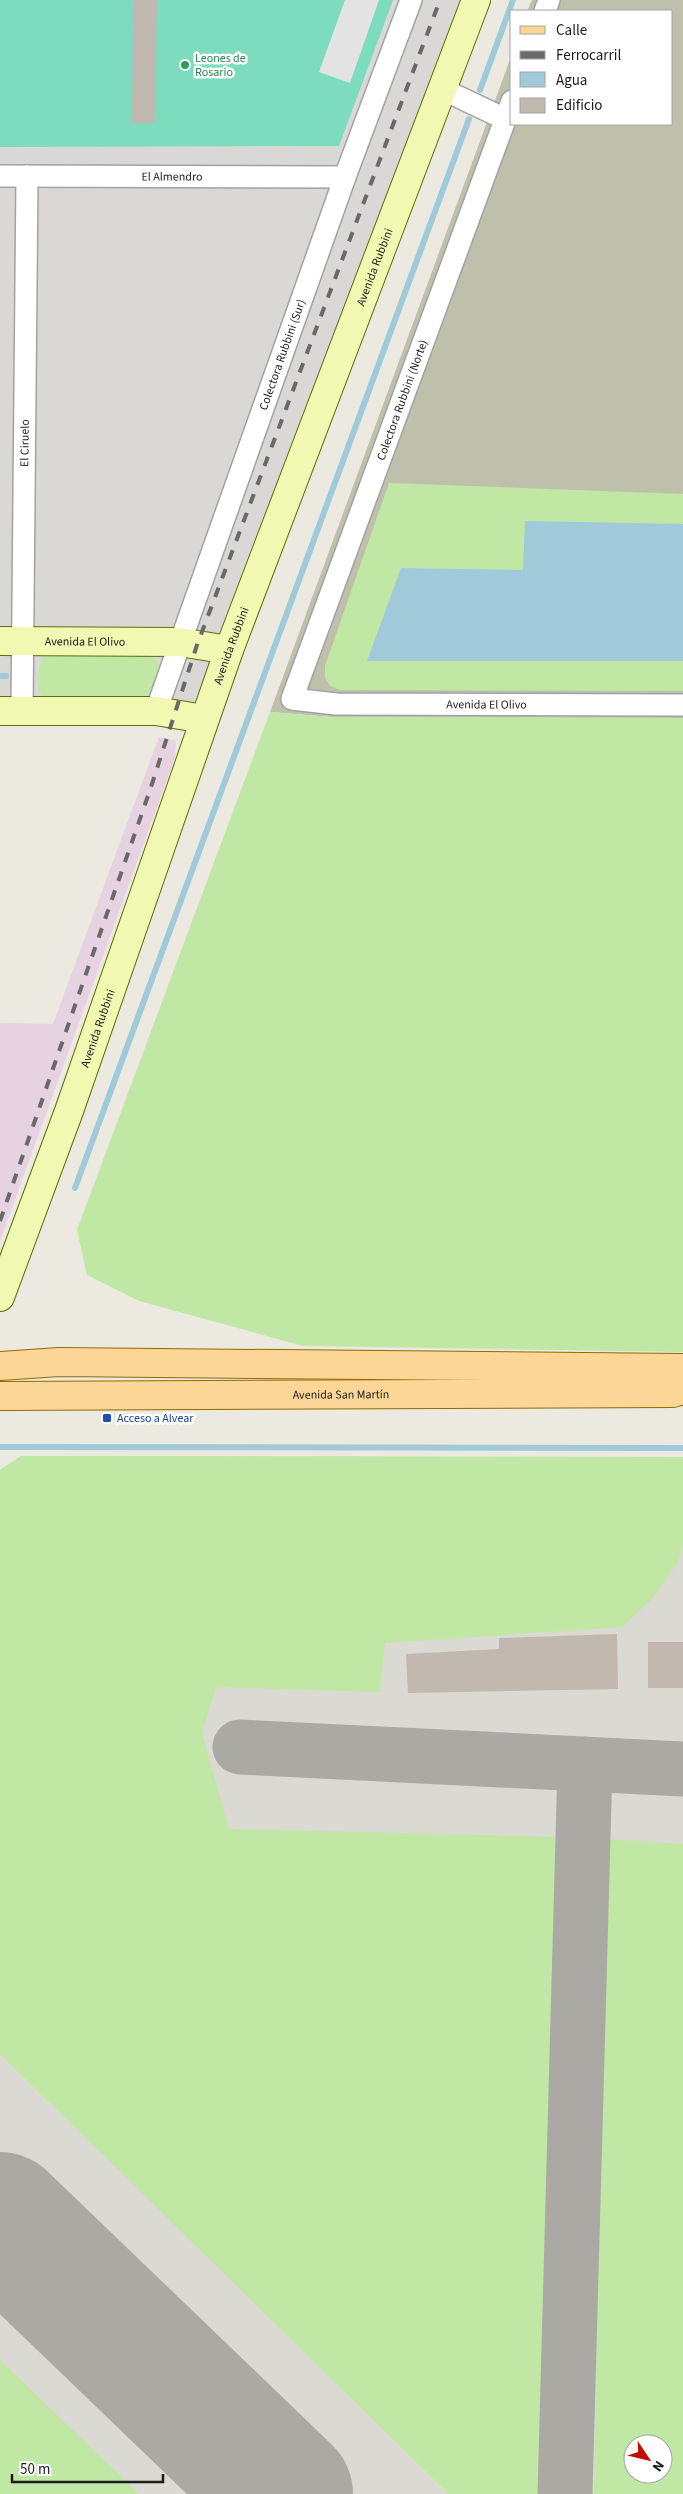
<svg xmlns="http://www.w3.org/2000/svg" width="683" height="2494" font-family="'Source Sans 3',sans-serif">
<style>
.residential{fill:#d9d8d7}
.industrial{fill:#e6d2e1}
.airport{fill:#dad9d2;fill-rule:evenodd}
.construction{fill:#bfc0ac}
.grass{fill:#c1e7a5;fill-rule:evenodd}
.pitch{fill:#7ddcbd}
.parking{fill:#e3e3e3}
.water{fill:#a0cada}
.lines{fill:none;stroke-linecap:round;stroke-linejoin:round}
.stream{stroke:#a0cada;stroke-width:6}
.taxiway{stroke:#aaa9a4;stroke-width:55}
.runway{stroke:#aaa9a4;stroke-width:136}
.building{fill:#c1b8b0}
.street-casing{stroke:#a2a2a2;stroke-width:24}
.secondary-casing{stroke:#5c6e05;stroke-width:30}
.primary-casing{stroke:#906a01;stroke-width:30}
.street{stroke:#fff;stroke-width:21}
.secondary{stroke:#f0f8b2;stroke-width:28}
.primary{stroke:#fbd696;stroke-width:28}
.rail{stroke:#696969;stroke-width:4;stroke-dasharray:10 10;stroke-linecap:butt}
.leisure-dot{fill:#2e9e5b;stroke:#fff;stroke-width:2}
.transit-dot{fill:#1a4fb4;stroke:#fff;stroke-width:2}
.labels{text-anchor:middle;stroke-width:5;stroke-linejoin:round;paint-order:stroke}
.leisure-label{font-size:12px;fill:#27864d;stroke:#fff;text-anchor:start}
.street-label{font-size:12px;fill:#1b1b1b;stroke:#fff}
.transit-label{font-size:12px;fill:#164399;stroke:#fff;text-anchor:start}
</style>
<rect width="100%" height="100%" fill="#ece9e0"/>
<path class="residential" d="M0,0H476L204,719L0,711Z"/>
<path class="industrial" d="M159,737L176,741L175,757L0,1241V1023L53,1024Z"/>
<path class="airport" d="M21,1456L683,1457V2494H0V1470ZM633,2444H663V2474H633Z"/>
<path class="construction" d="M532,0H683V718L332,717L270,712L512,54V124H672V11H527Z"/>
<path class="grass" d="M389,483L683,494V691L340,690L330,686L325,678V666Z
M149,650C165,665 157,684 144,699H44C34,686 37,667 45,653Z
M270,712L332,717L683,718V1352L303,1346L139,1301L87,1275L77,1230Z
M21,1456L683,1457V1545L678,1562L652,1599L622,1627L385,1643L380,1692L216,1687L202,1733L229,1829L556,1837L551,2494H449L0,2054V1470Z
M605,1839L683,1844V2494H594ZM633,2444H663V2474H633Z
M0,2360L139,2494H0Z"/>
<path class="pitch" d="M0,0H393L339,146L0,147Z"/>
<path class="parking" d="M345,0H379L350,83L319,72Z"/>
<path class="water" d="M525,521L683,524V661H367L401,568L523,570Z"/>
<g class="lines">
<path class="stream" d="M480,90L513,0
M0,676H6
M75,1188L469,119
M0,1447L683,1448"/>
<path class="taxiway" d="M240,1747L683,1769
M565,2494L585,1764"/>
<path class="runway" d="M0,2220L285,2494"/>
</g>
<path class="building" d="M133,0H157L155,123H132Z
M617,1634L618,1689L408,1693L406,1654L499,1649V1638Z
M648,1642H683V1688H648Z"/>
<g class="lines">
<g class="street-casing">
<g id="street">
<path d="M545,11L549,0"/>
<path d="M442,89L505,119"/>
<path id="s1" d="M512,101L292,699L336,704L683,705"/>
<path id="s2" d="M0,176L345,177"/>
<path id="s3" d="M22,711L27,176"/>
<path id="s4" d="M156,711L345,177L411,0"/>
</g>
</g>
<g class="secondary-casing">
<g id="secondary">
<path id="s5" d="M0,641L179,642L229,650"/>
<path d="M0,711H156L204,719"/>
<path id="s6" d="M0,1297L69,1111L229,650L476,0"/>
</g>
</g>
<g class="primary-casing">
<g id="primary">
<path d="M0,1366L59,1362L683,1368"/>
<path id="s7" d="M0,1396L673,1393L683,1390"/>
</g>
</g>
<use href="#street" class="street"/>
<use href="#secondary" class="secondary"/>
<use href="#primary" class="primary"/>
<path class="rail" d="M0,1221L150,790L197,645L440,0"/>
</g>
<circle class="leisure-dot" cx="185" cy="65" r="5"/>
<rect class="transit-dot" x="102" y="1413" width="10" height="10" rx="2.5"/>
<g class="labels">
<g class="leisure-label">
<text x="195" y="62">Leones de<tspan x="195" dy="14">Rosario</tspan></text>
</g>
<g class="street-label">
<text dy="4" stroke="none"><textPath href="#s2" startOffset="172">El Almendro</textPath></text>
<text dy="4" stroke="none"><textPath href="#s6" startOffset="1096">Avenida Rubbini</textPath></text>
<text dy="4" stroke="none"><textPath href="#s4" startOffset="378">Colectora Rubbini (Sur)</textPath></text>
<text transform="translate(402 400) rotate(-70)" y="4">Colectora Rubbini (Norte)</text>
<text dy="4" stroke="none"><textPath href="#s3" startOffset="268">El Ciruelo</textPath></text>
<text dy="4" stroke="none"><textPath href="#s5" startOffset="85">Avenida El Olivo</textPath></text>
<text dy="4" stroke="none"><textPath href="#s6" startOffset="691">Avenida Rubbini</textPath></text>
<text dy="4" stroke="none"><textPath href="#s1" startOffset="832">Avenida El Olivo</textPath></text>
<text dy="4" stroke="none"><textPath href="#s6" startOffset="286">Avenida Rubbini</textPath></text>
<text dy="4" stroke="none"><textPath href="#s7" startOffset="341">Avenida San Martín</textPath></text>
</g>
<g class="transit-label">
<text x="117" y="1422">Acceso a Alvear</text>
</g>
</g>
<rect x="510" y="10" width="162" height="115" fill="#ffffff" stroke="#a4a4a4"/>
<rect x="520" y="26" width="25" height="8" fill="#fbd696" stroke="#a4a4a4"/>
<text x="556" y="35" font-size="15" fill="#1b1b1b">Calle</text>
<rect x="520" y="51" width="25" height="8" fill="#696969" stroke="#a4a4a4"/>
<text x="556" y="60" font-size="15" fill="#1b1b1b">Ferrocarril</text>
<rect x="520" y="72" width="25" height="15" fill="#a0cada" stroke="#a4a4a4"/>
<text x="556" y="85" font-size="15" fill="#1b1b1b">Agua</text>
<rect x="520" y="98" width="25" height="15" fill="#c1b8b0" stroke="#a4a4a4"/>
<text x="556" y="110" font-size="15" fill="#1b1b1b">Edificio</text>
<g transform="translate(648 2459) rotate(125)"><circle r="24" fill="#ffffff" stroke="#a4a4a4"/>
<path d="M0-4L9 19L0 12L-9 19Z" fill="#c40d01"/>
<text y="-8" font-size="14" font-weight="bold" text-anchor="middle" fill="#1b1b1b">N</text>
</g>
<path d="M12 2474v8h151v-8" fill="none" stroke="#1b1b1b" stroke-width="2.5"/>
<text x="20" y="2474" font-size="15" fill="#1b1b1b" stroke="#ffffff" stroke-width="4" paint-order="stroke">50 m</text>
</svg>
